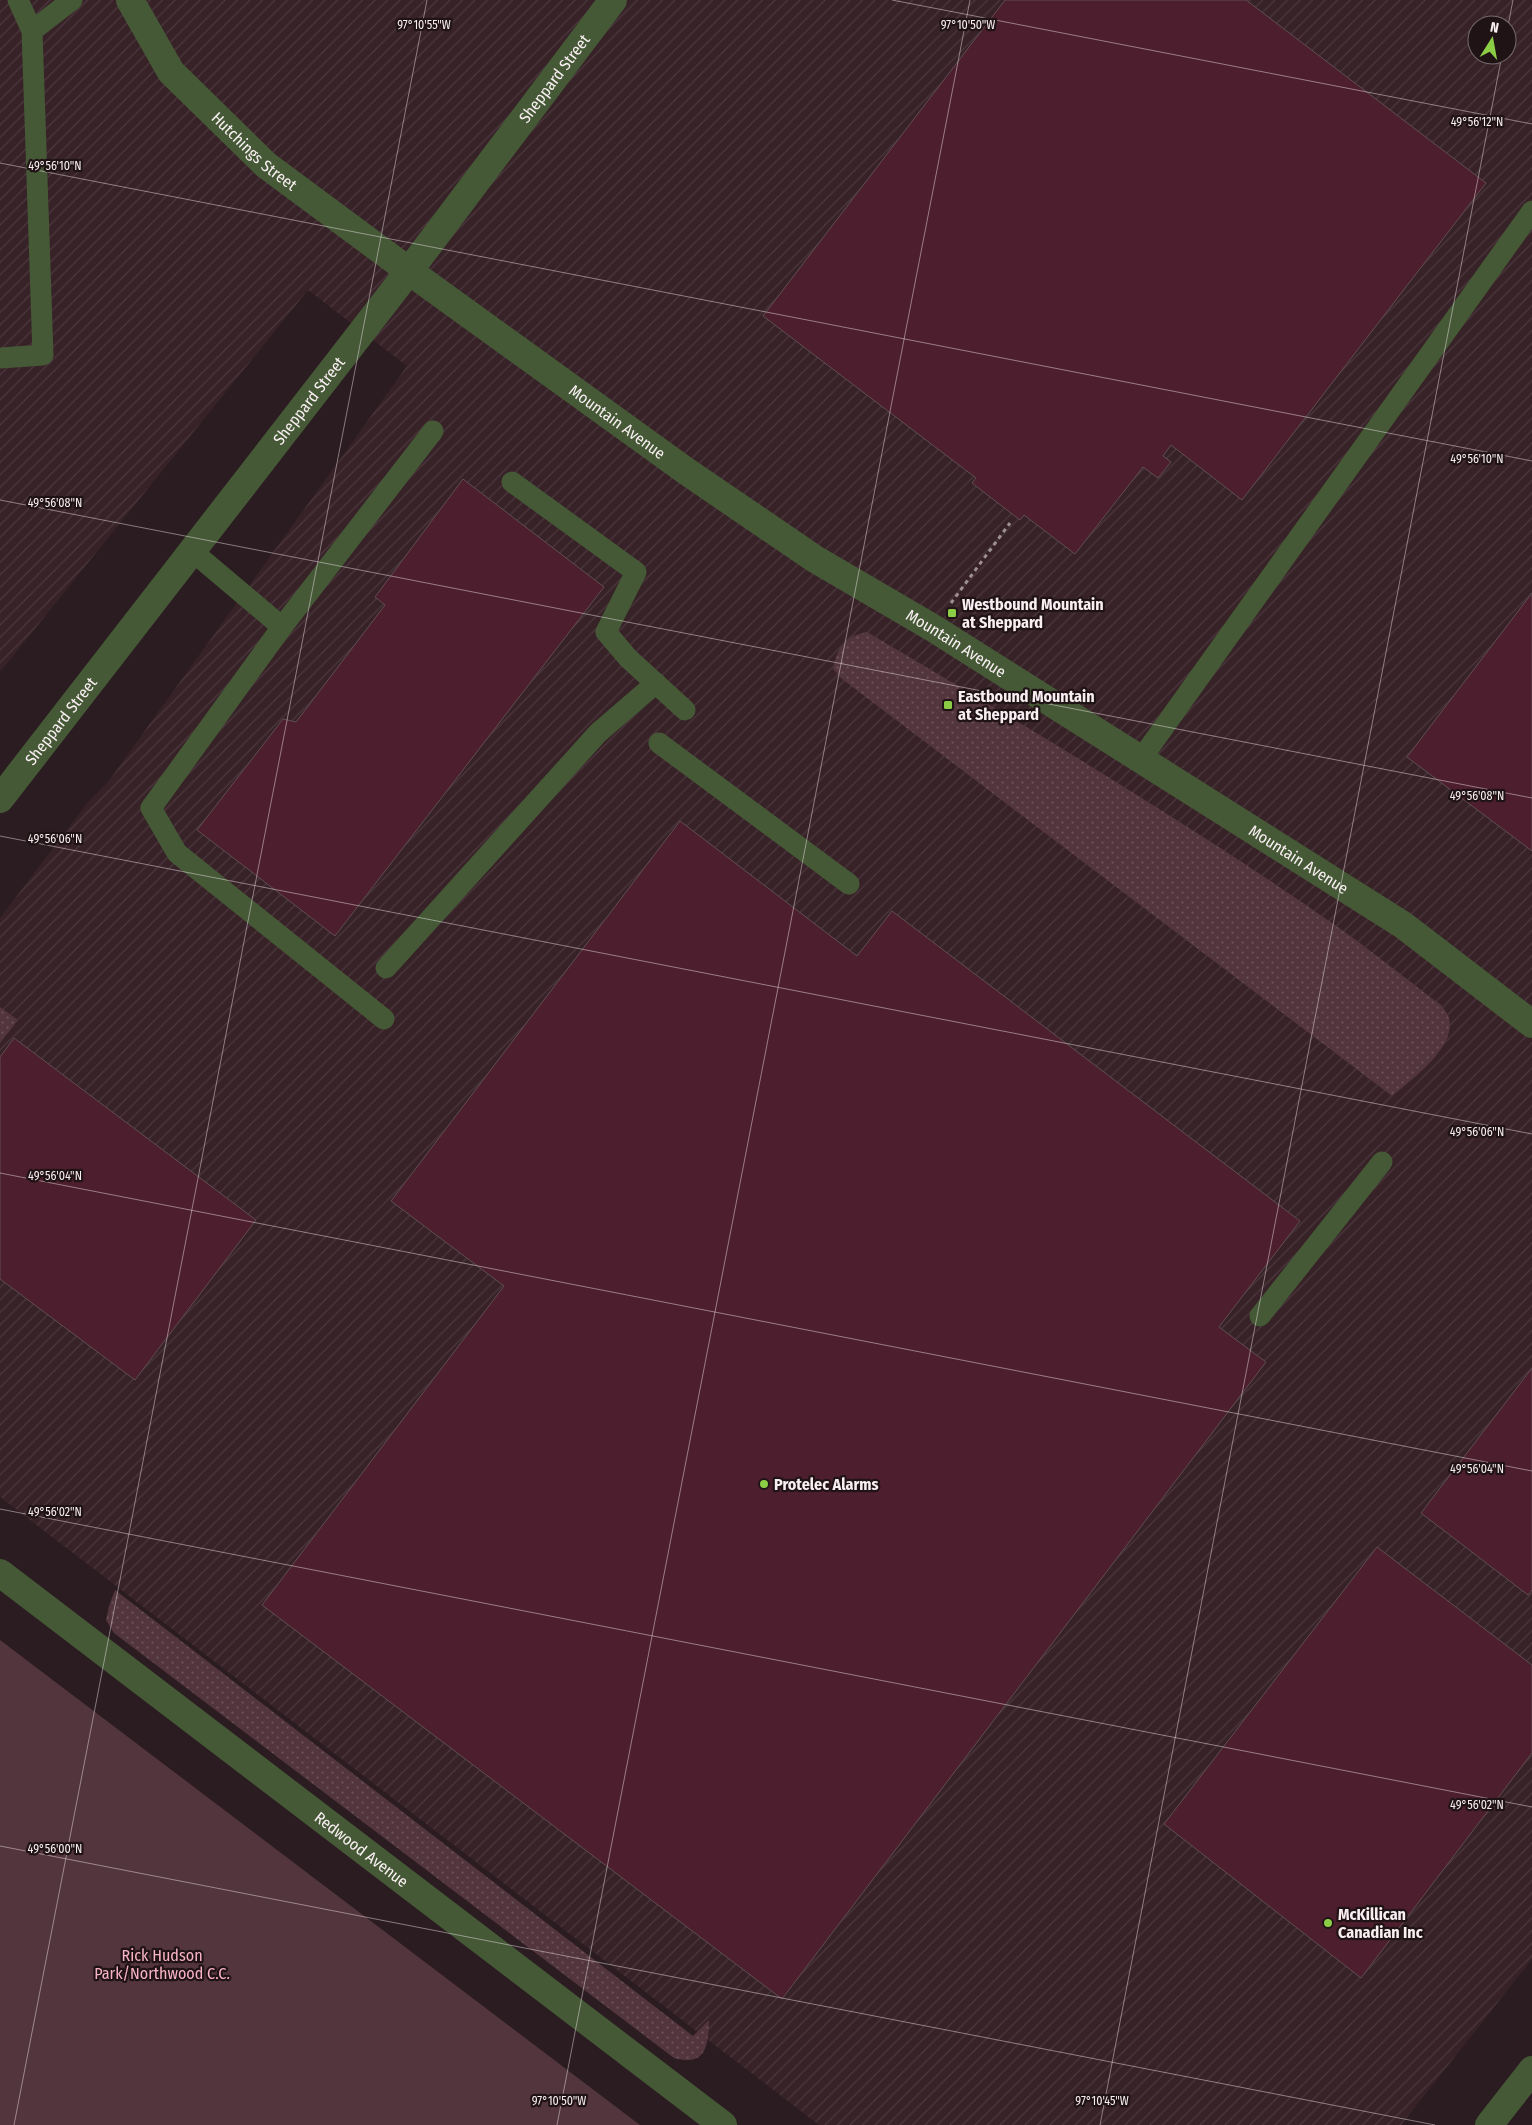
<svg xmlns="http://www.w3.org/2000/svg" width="1532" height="2125" font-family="'Fira Sans Condensed',sans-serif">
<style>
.industrial{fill:url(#industrial-furrows);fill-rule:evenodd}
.grass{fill:url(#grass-dots)}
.park{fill:#53353d}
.building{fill:#4d1f2e;stroke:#5f4f53}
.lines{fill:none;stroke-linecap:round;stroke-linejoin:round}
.path{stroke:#9c9093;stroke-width:3;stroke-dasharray:4 4;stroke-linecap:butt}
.service{stroke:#455936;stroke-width:21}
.minor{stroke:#455936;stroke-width:28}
.tertiary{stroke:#455936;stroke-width:28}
.ticks{fill:none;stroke:#f9eff2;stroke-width:1;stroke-opacity:0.45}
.poi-dot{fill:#8bce46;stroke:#201316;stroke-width:2}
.labels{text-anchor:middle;stroke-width:4.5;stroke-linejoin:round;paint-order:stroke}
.street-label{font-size:16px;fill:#f9eff2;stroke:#201316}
.poi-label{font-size:16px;font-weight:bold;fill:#f9eff2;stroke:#201316;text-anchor:start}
.park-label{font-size:16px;fill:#f8b3c6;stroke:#201316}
.ticks-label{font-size:12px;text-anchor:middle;fill:#f9eff2;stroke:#201316;stroke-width:4.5;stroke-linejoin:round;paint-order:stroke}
</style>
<defs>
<pattern id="industrial-furrows" width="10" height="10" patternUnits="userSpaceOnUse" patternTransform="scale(1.25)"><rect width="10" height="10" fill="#372228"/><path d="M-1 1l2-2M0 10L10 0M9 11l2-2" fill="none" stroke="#4b383d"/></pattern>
<pattern id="grass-dots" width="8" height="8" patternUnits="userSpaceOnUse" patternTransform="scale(1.25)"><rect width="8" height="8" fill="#53353d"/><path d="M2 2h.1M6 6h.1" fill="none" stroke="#6c535a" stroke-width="1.8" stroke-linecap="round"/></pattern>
</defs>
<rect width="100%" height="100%" fill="#2a1c20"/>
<path class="industrial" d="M0,0H1532V1959L1401,2125H819L0,1497V918L89,801L108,782L407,366L308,290L0,672ZM1477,25H1507V55H1477Z"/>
<path class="grass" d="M867,632C1026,726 1184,820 1335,925C1372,951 1406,979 1441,1005C1444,1009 1448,1014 1449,1018C1457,1047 1411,1080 1392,1096L842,679L833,669C837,648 845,636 867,632Z
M0,1007L18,1020L0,1043Z
M115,1590L693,2036L709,2020C708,2045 707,2067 674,2058L114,1633L106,1620L109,1606Z"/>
<path class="park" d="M0,1640L640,2125H0Z"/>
<path class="building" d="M1005,0H1246L1486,183L1242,500L1171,445L1163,456L1171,462L1158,478L1143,467L1075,554L1024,515L1020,520L972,483L976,478L763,316Z
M463,479L604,587L335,936L197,830L283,719L296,722L385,605L375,597Z
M1532,593V851L1407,757Z
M680,821L857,956L892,911L1300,1221L1219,1327L1266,1362L782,1999L262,1605L504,1286L391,1201Z
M14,1038L256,1220L135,1380L0,1279V1057Z
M1532,1368V1590L1528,1595L1421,1513Z
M1377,1547L1532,1665V1753L1361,1978L1164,1824Z"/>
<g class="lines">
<path class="path" d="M951,603L1010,523"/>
<path class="service" d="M18,0L32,31
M0,358L43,355L32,31L72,0
M512,482L636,572L606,632L628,658L685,710
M192,551L282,627L433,431
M282,627L151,808L177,853L384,1019
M659,743L849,884
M1141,759L1532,211
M386,968L598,733L656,683
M1260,1316L1382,1162"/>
<path class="minor" d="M1489,2125L1532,2070"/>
<g class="tertiary">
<path id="s1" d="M130,0L171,72L266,165L409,271L686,471L815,559L933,628L1403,925L1532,1024"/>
<path id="s2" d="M0,799L409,271L613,0"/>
<path id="s3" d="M0,1573L723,2125"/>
</g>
</g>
<path class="ticks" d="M892,0L1532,124M1507,31L1513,0M0,163L1532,461M0,500L1532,798M0,836L1532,1134M0,1173L1532,1471M0,1509L1532,1807M0,1846L1435,2125M14,2125L427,0M557,2125L970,0M1100,2125L1502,55"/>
<g class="poi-dot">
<rect x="947" y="608" width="10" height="10" rx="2.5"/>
<rect x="943" y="700" width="10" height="10" rx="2.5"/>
<circle cx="764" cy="1484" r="5"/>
<circle cx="1328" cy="1923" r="5"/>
</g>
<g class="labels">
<g class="street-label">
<text dy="6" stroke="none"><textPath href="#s2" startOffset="909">Sheppard Street</textPath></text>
<text dy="6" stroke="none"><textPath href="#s1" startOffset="198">Hutchings Street</textPath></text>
<text dy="6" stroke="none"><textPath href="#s2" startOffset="504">Sheppard Street</textPath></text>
<text dy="6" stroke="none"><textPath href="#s1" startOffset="651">Mountain Avenue</textPath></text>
<text dy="6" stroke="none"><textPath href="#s1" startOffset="1056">Mountain Avenue</textPath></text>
<text dy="6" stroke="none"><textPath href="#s2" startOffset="99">Sheppard Street</textPath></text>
<text dy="6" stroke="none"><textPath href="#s1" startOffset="1461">Mountain Avenue</textPath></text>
<text dy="6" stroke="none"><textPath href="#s3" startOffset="455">Redwood Avenue</textPath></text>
</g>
<g class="poi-label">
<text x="962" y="610">Westbound Mountain<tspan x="962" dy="18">at Sheppard</tspan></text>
<text x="958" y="702">Eastbound Mountain<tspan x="958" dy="18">at Sheppard</tspan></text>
<text x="774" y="1490">Protelec Alarms</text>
<text x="1338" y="1920">McKillican<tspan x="1338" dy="18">Canadian Inc</tspan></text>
</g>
<g class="park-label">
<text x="162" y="1961">Rick Hudson<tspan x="162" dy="18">Park/Northwood C.C.</tspan></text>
</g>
</g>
<g class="ticks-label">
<text x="424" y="29">97°10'55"W</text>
<text x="968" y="29">97°10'50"W</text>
<text x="1477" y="126">49°56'12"N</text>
<text x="55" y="170">49°56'10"N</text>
<text x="1477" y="463">49°56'10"N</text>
<text x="55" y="507">49°56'08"N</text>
<text x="1477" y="800">49°56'08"N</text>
<text x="55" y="843">49°56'06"N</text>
<text x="1477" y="1136">49°56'06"N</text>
<text x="55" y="1180">49°56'04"N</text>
<text x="1477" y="1473">49°56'04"N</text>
<text x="55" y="1516">49°56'02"N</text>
<text x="1477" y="1809">49°56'02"N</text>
<text x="55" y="1853">49°56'00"N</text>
<text x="559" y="2105">97°10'50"W</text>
<text x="1102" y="2105">97°10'45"W</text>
</g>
<g transform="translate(1492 40) rotate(11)"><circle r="24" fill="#201316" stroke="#776b6e"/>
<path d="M0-4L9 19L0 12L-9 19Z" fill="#8bce46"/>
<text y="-8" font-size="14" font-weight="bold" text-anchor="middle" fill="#f9eff2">N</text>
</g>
</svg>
